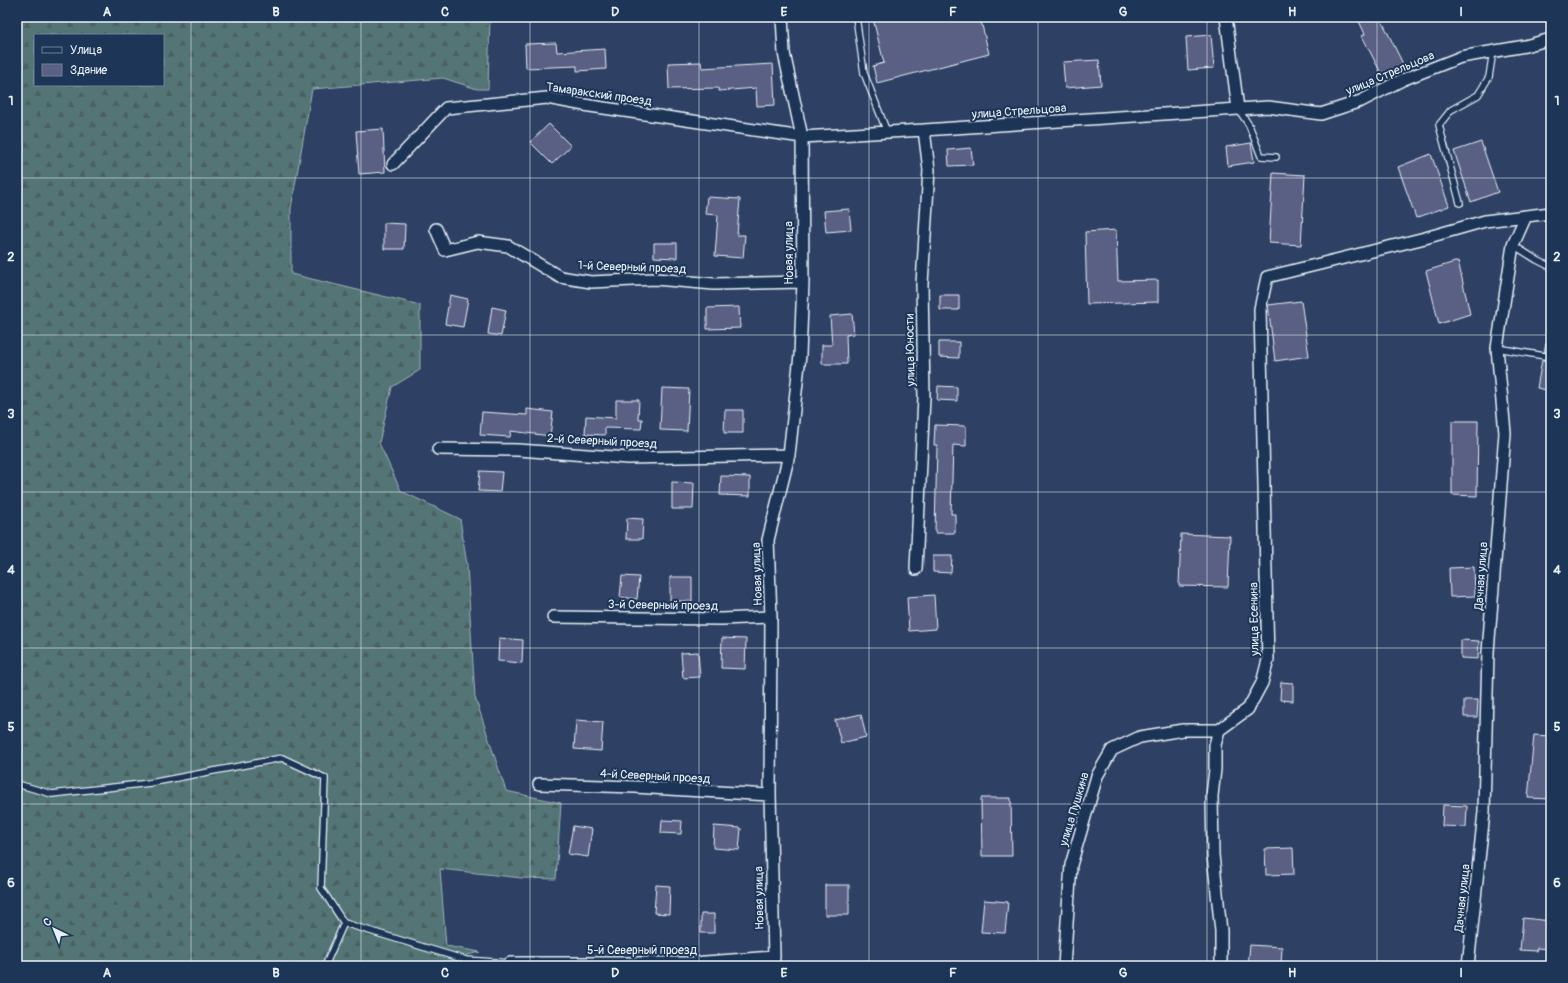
<svg xmlns="http://www.w3.org/2000/svg" width="1568" height="983" font-family="Pangolin,sans-serif">
<style>
.forest{fill:url(#forest-firs);stroke:#9eb3b7;fill-rule:evenodd}
.building{fill:#5a6084;stroke:#e8f1f8}
.lines{fill:none;stroke-linecap:round;stroke-linejoin:round}
.lane-casing{stroke:#e8f1f8;stroke-width:8}
.street-casing{stroke:#e8f1f8;stroke-width:14}
.lane{stroke:#1d3557;stroke-width:5.5}
.street{stroke:#1d3557;stroke-width:11}
.grid{fill:none;stroke:#e8f1f8;stroke-width:1;stroke-opacity:0.55}
.labels{text-anchor:middle;stroke-width:4;stroke-linejoin:round;paint-order:stroke}
.street-label{font-size:12px;fill:#e8f1f8;stroke:#1d3557}
.neatline{fill:none;stroke:#e8f1f8;stroke-width:1.5}
.grid-label{font-size:13px;text-anchor:middle;font-weight:bold;fill:#e8f1f8}
</style>
<defs>
<pattern id="forest-firs" width="22" height="20" patternUnits="userSpaceOnUse"><rect width="22" height="20" fill="#537576"/><path d="M5 1l3.5 6h-7zM16 11l3.5 6h-7z" fill="#4c5e60"/></pattern>
</defs>
<rect width="100%" height="100%" fill="#2e4164"/>
<filter id="ink" filterUnits="userSpaceOnUse"><feTurbulence type="fractalNoise" baseFrequency=".025" numOctaves="2"/><feDisplacementMap in="SourceGraphic" scale="8" xChannelSelector="R" yChannelSelector="G"/><feConvolveMatrix kernelMatrix="1 2 1 2 8 2 1 2 1" color-interpolation-filters="sRGB"/></filter>
<g filter="url(#ink)">
<path class="forest" d="M17,17H490L488,89H477L443,78L312,89L291,208V274L420,305V370L392,387L379,443L401,491L460,519L467,565L475,697L506,791L561,803L556,879L522,878L440,869L446,946L480,952L467,955L464,966H17ZM35,35H163V85H35Z"/>
<path class="building" d="M880,17H980L989,54L877,83L873,66L884,63L873,19Z
M1357,17H1380L1404,66L1383,77L1362,36L1365,34Z
M1211,35L1214,68L1188,70L1186,37Z
M556,43L557,52L605,49L606,69L577,71V66L526,68L525,44Z
M1099,60L1101,85L1065,88L1063,62Z
M701,62L702,68L773,64L775,105L757,106L756,88L719,91L718,88L669,89L668,63Z
M549,124L571,146L552,164L530,142Z
M383,129L385,172L359,174L356,131Z
M1481,142L1498,192L1471,202L1454,151Z
M1251,143L1254,162L1228,166L1226,147Z
M971,148L973,165L949,166L948,150Z
M1431,154L1449,206L1416,218L1398,167Z
M1273,173L1305,175L1301,245L1269,243Z
M707,197L740,199L737,235H745L743,258L715,256L718,215L705,214Z
M849,209L851,230L826,232L824,211Z
M384,223L405,224L404,249H384Z
M1116,230L1118,281L1158,280V302L1087,304L1085,232Z
M654,243H677V258L654,257Z
M1458,261L1470,314L1439,324L1426,271Z
M450,295L468,299L463,327L445,324Z
M940,295H959V310H940Z
M1301,301L1309,356L1275,361L1268,305Z
M492,307L506,310L501,336L488,334Z
M739,307L740,328L707,329V308Z
M852,314L854,334L846,335L847,364H822V345H832L830,316Z
M939,342H959V358L939,357Z
M1546,343L1551,344V353L1544,352Z
M1542,360L1551,361V391L1537,388Z
M938,386L957,387V401L937,400Z
M662,388L689,389L687,431L660,430Z
M616,400H639L638,419H642L641,429L605,428V435L585,434L586,416L616,418Z
M527,409L553,412L550,436L511,431L510,437L480,435L482,412L527,415Z
M725,410H743V433H724Z
M1452,421H1478L1477,496L1452,495Z
M935,425L966,426V446L953,445L951,514H955V533H935L937,445H934Z
M480,471L502,472L500,492L478,491Z
M721,476L750,477V496L720,495Z
M672,482L694,483L693,509H672Z
M627,518L643,519L642,539H626Z
M1181,534L1230,536L1228,587L1179,586Z
M933,556H952L951,573L933,572Z
M1474,567L1475,596L1450,597L1449,568Z
M622,576L639,577L637,599L620,597Z
M670,577H692V601H670Z
M934,595L936,629L909,631L907,597Z
M499,638L523,640L522,663L498,661Z
M722,638L746,639L745,669L721,668Z
M1461,640L1479,641L1478,659L1461,658Z
M698,652L700,677L683,678L681,653Z
M1281,682L1293,683V701L1280,700Z
M1464,700H1478L1477,717H1464Z
M861,714L866,737L841,743L835,720Z
M576,720L603,722L601,751L574,749Z
M1534,735L1551,736V799L1528,798Z
M981,798H1011L1012,856H982Z
M1443,805L1467,806L1466,827L1442,826Z
M662,820L682,821L681,834L661,833Z
M573,826L592,829L588,857L568,854Z
M714,826L741,828L739,850L713,848Z
M1293,848L1294,874L1266,875L1265,849Z
M656,885L670,886L669,914L654,913Z
M825,885H849V915H825Z
M984,900L1008,902L1005,933L981,932Z
M701,914H714V933H701Z
M1523,918L1551,921L1550,949L1537,948L1536,951L1520,950Z
M1250,945L1282,947L1281,966H1248Z"/>
<g class="lines">
<g class="lane-casing">
<path id="lane" d="M856,17L864,73L887,132
M1238,109L1249,125L1261,156L1276,157
M1460,203L1439,125L1451,110L1478,95L1489,77L1493,51
M1513,245L1537,260L1551,267
M1497,348L1551,357
M17,784L52,794L150,783L282,758L325,778L321,888L344,923L466,960L510,963
M325,966L344,923"/>
</g>
<g class="street-casing">
<path id="street" d="M1226,17L1238,109
M393,164L446,108L547,98L590,106L802,137L924,130L1268,107L1321,114L1361,101L1402,80L1461,57L1525,46L1551,39
M436,229L445,250L478,242L508,246L560,277L591,282L655,279L714,284L803,282
M438,449L518,450L628,458L789,455
M916,569L924,397L922,284L929,170L924,130
M553,617L722,619L771,617
M539,784L635,787L770,795
M510,963H692L774,957
M773,966L774,957L770,795L771,617L768,540L789,455L800,355L803,282L802,137L784,53L782,17
M1064,966L1071,865L1097,776L1112,750L1140,737L1183,730H1219
M1221,966V931L1213,855L1212,796L1215,769V745L1219,730L1248,709L1262,683L1268,660L1260,309L1267,277L1425,238L1485,221L1526,216
M1468,966L1484,812L1488,652L1505,433L1497,348L1513,245L1526,216L1551,213"/>
</g>
<use href="#lane" class="lane"/>
<use href="#street" class="street"/>
</g>
</g>
<path class="grid" d="M191,17V966M361,17V966M530,17V966M699,17V966M869,17V966M1038,17V966M1207,17V966M1377,17V966M17,178H1551M17,335H1551M17,492H1551M17,648H1551M17,804H1551"/>
<g class="labels">
<g class="street-label">
<text transform="translate(1390 73) rotate(-23)" y="4">улица Стрельцова</text>
<text transform="translate(599 94) rotate(8)" y="4">Тамаракский проезд</text>
<text transform="translate(1019 111) rotate(-4)" y="4">улица Стрельцова</text>
<text transform="translate(789 253) rotate(-90)" y="4">Новая улица</text>
<text transform="translate(632 267) rotate(2)" y="4">1-й Северный проезд</text>
<text transform="translate(910 350) rotate(-91)" y="4">улица Юности</text>
<text transform="translate(602 441) rotate(3)" y="4">2-й Северный проезд</text>
<text transform="translate(757 574) rotate(-92)" y="4">Новая улица</text>
<text transform="translate(1481 576) rotate(-86)" y="4">Дачная улица</text>
<text transform="translate(663 605) rotate(1)" y="4">3-й Северный проезд</text>
<text transform="translate(1254 619) rotate(-91)" y="4">улица Есенина</text>
<text transform="translate(655 776) rotate(3)" y="4">4-й Северный проезд</text>
<text transform="translate(1074 809) rotate(-73)" y="4">улица Пушкина</text>
<text transform="translate(759 898) rotate(-91)" y="4">Новая улица</text>
<text transform="translate(1462 898) rotate(-84)" y="4">Дачная улица</text>
<text x="642" y="954">5-й Северный проезд</text>
</g>
</g>
<rect width="1568" height="983" fill="none" stroke="#1d3557" stroke-width="44"/>
<rect x="34" y="34" width="130" height="52" fill="#1d3557" stroke="#6e8097"/>
<rect x="42" y="47" width="20" height="6" fill="#1d3557" stroke="#6e8097"/>
<text x="70" y="54" font-size="12" fill="#e8f1f8">Улица</text>
<rect x="42" y="64" width="20" height="12" fill="#5a6084" stroke="#6e8097"/>
<text x="70" y="74" font-size="12" fill="#e8f1f8">Здание</text>
<g transform="translate(54 929) rotate(317)" stroke="#1d3557" stroke-width="3" paint-order="stroke">
<path d="M0-3L7 15L0 10L-7 15Z" fill="#e8f1f8"/>
<text y="-6" font-size="11" font-weight="bold" text-anchor="middle" fill="#e8f1f8">С</text>
</g>
<rect x="22" y="22" width="1524" height="939" class="neatline"/>
<g class="grid-label">
<text x="107" y="16">A</text>
<text x="276" y="16">B</text>
<text x="445" y="16">C</text>
<text x="615" y="16">D</text>
<text x="784" y="16">E</text>
<text x="953" y="16">F</text>
<text x="1123" y="16">G</text>
<text x="1292" y="16">H</text>
<text x="1461" y="16">I</text>
<text x="11" y="105">1</text>
<text x="1557" y="105">1</text>
<text x="11" y="261">2</text>
<text x="1557" y="261">2</text>
<text x="11" y="418">3</text>
<text x="1557" y="418">3</text>
<text x="11" y="574">4</text>
<text x="1557" y="574">4</text>
<text x="11" y="731">5</text>
<text x="1557" y="731">5</text>
<text x="11" y="887">6</text>
<text x="1557" y="887">6</text>
<text x="107" y="977">A</text>
<text x="276" y="977">B</text>
<text x="445" y="977">C</text>
<text x="615" y="977">D</text>
<text x="784" y="977">E</text>
<text x="953" y="977">F</text>
<text x="1123" y="977">G</text>
<text x="1292" y="977">H</text>
<text x="1461" y="977">I</text>
</g>
</svg>
